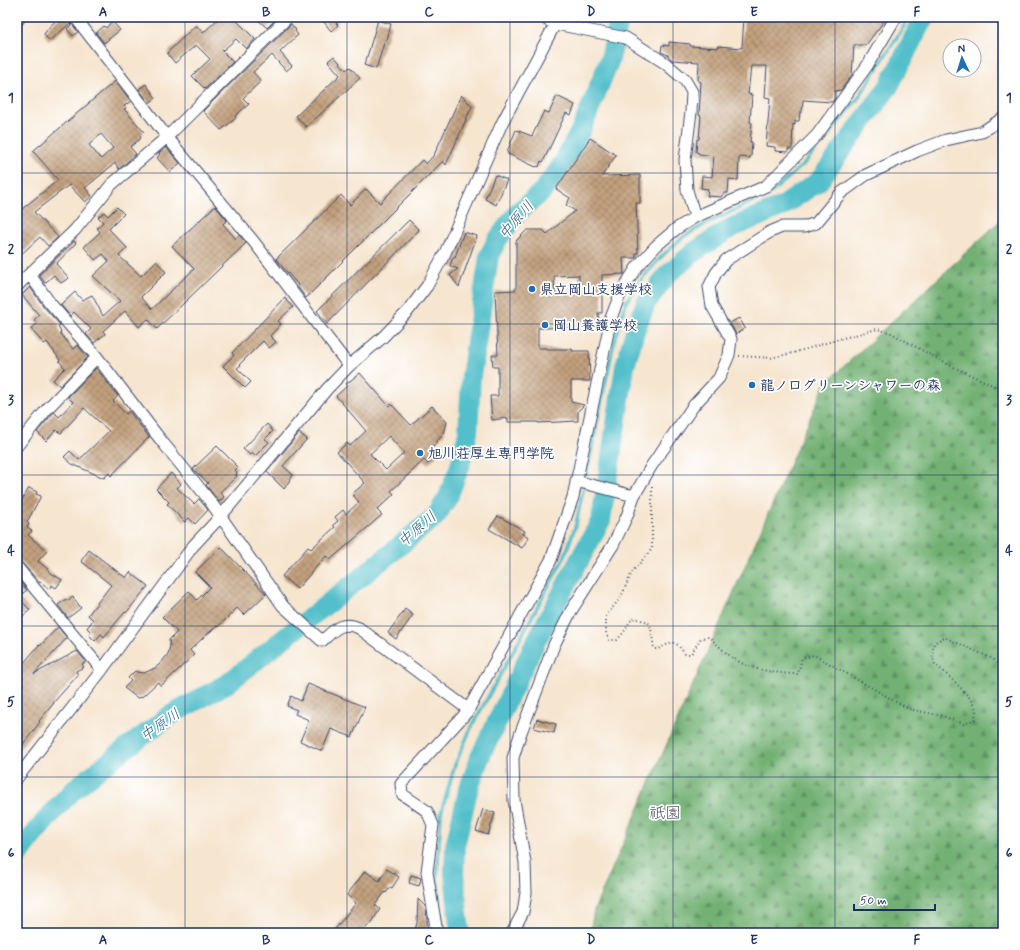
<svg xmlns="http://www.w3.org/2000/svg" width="1020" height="950" font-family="Mynerve,'Klee One',sans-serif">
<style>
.forest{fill:url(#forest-firs);stroke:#467068}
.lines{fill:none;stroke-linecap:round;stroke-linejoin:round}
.stream{stroke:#52bfca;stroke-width:3.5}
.river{stroke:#52bfca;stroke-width:20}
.building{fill:url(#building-cross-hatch);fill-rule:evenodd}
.minor-casing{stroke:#3c4a6f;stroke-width:13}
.path{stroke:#3c4a6f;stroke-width:2;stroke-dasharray:1 3;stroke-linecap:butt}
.minor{stroke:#fff;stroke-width:11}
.grid{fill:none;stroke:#1b2f5e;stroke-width:1;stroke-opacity:0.55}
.poi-dot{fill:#1f6fb2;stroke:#fff;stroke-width:1.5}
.labels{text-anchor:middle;stroke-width:3.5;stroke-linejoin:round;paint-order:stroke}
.poi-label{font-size:14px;font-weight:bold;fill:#1b2f5e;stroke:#fff;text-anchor:start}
.water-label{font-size:15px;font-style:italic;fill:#2e6184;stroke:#fff}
.quarter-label{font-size:16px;fill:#555769;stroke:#fff}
.neatline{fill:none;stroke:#1b2f5e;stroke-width:1.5}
.grid-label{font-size:13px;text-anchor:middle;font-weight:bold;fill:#1b2f5e}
</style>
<defs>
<pattern id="forest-firs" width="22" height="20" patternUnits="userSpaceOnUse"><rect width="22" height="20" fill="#72b173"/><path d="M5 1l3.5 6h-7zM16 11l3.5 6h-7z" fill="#5d9062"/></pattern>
<pattern id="building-cross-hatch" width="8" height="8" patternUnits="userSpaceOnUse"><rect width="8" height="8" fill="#c2a07d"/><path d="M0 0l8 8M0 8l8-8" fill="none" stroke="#9d836a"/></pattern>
</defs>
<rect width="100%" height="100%" fill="#fff"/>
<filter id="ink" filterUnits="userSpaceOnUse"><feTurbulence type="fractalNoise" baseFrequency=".025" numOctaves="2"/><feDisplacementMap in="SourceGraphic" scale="8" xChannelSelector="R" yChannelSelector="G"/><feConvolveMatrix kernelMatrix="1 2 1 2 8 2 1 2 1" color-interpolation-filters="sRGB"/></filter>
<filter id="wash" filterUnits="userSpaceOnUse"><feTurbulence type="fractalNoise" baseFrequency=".012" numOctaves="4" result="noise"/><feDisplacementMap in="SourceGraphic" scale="16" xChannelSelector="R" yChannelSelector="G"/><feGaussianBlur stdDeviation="0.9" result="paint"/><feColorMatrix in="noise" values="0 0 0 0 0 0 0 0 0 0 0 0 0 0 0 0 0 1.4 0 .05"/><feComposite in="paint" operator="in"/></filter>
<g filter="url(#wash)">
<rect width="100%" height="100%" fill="#f6e5cf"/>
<path class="forest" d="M1003,218V933H590L594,910L825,384Z"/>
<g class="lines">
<path class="stream" d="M443,933L437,880L441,813L455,765L470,730L564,558L576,524L615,338L626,302L643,277L662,256L683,237L704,225L772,192L803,165L857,100L904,26L907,17"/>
<path class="river" d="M17,857L31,838L56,808L77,787L116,756L169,716L228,683L375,566L436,516L448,497L460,466L468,433L471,377L489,256L497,240L518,212L542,192L560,168L582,128L610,59L620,17
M460,933L454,874L455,846L468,791L480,757L536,641L601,520L625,366L635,331L646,303L667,275L694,252L731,228L783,206L819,181L889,86L924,17"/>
</g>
<g id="blocks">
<path class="building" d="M60,17H66L71,23L49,41L44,34L50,26Z
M220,17H233L255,39L246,49L236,39L222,51L233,62L205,89L192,76L210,59L196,45L175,63L167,53L196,25L203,33Z
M255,17H278L267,28Z
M320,17H341L336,23L338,25L331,31Z
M744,17H887L866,45H854L852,75L841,90L835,91V98L832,102L803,100L802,112H800L799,121H795V125L793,124L792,149H788V152L775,151V147L766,146L770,98L765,97L767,66H751L748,94L752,95L750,122L752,123L750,142H752L751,156H750V158L739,157L738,180L729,179L728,193H724L721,197L707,196L708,189L701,188L702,176L712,177L714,156L699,154V153L696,152L697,139H699L701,116L699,115L701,82L698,81L699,62L672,60L668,55L661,52L662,45L669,46V42L690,44V46L718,48V46L742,48Z
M378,20L391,24L387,40H385L376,69L364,65L367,57Z
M112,21L120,30L104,43L96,33L104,26L106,28Z
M72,24L78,32L73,36L67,29Z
M291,24L296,30L295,31L298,35L280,52L292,66L286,71L272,55L253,72L261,81L243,98L249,104L235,116L236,118L221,130L203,111Z
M334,56L346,70L350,67L360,78L306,127L296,116L340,75L328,61Z
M115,81L131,101L124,106L126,108L124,109L144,132L140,136L141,138L130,147L136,154L119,169L115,163L85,188L92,196L85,202L69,185L34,212L58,237L48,246L40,237L17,258V213L58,180L33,151ZM101,134L113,148L101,159L89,145Z
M146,84L156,98L149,103L139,89Z
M461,95L472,106L446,165L443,161L306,298L297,286L298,285L276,259L341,195L350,205L366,189L380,203L422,160L426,164L434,155Z
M557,96L575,105L571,115L566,113L543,162L541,161L539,167L537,166L536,167L508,154L507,152L516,130L532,136L544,111L549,113Z
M590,138L616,155L602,176L640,175V203H636L638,253H636V258H623L624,274L602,275V313H598L599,327L538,328V348H546V349H572V351H589L590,381H571V402L584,405L578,411V421L538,423V422H508V418L492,420L490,396H498V367H493L492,355H498L495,291L516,290V241L527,230H543L547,234L575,211L566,205L570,198L556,189ZM579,275V293L555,294L554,276Z
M166,147L180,163L170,172L157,158L160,154L159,153Z
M495,175L507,180L496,205L485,199Z
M215,206L227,220L223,224L236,239L239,235L246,243L157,329L148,319L139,327L125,311L103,331L105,334L94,343L86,334L91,329L74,312L70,316L61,305L75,292L82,300L92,295L103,316L120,301L93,276L109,261L103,254L95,260L84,247L100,232L97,228L103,222L98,217L104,212L108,216L117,207L124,214L109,229L127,248L119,256L141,276L156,261L166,272L141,297L152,309L194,269L172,246Z
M409,220L419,230L327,324L317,311Z
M464,232L477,236L459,287L450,275L458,269L450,266L453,257H455Z
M74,241L76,243L56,264L69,278L61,283L54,275L45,283L39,275Z
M30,287L44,307L60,325L58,327L61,332L60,333L73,349L77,345L88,357L60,386L53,380L65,368L59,361L60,360L47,342L44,344L31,329L38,323L34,320L39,315L22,295Z
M285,298L293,307L278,321L281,324L270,336L276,342L269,348L263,341L240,364L241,365L237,368L251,382L245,388L223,366L234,355L232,353Z
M739,318L745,328L736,334L730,323Z
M96,368L118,396L113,401L126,414L129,411L149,437L111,476L109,473L104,478L72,464L64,457L70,451L79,460L109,431L84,408L61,433L56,430L46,441L37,432L54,412L59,417L73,402L68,397Z
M360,373L389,406L391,404L411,425L432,406L447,422L444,434L436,442L437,443L431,447L438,455L428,464L424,460L391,491L394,494L377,510L382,515L330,560L326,556L297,589L282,576L308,547L311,549L335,527L333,525L338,521L335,517L343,510L346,514L359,502L352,494L365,483L337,452L347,443L350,446L366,431L336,396L347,386L346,384ZM389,436L404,453L386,470L370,454Z
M267,424L273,431L265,439L269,442L255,456L252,453L250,455L243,449Z
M299,433L307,439L283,466L293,475L284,489L267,472Z
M217,446L238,467L235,470L237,473L236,475L237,476L220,492L224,497L219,502L206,485L208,483L193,469Z
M171,473L181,484L177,488L194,504L199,499L208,510L195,524L189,518L185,522L167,504L169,502L156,489Z
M29,488L37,492L36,494L41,496L27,522L29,524L27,527L32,531L28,535L47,551L38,561L49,570L48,571L62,580L56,588L52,585L49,589L41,582L40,583L22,563L17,560V509Z
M498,516L525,531L523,534L529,537L522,548L489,529Z
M221,547L266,594L244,615L237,608L218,627L217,626L205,636L190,650L194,655L161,686L158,682L143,696L139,698L136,697L124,688L131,681L128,678L135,671L137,672L144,673L155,668L160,664L168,654L170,646L169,640L177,632L162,617L189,591L197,600L210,587L195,572Z
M89,550L126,578L130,572L148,586L126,613L125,612L104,637L101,634L95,641L89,635L91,632L87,628L93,620L88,615L111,585L81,561Z
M21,583L27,590L18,597L30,610L23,616L17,610V586Z
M73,597L81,608L68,618L58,605L66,599L67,601Z
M405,609L413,615L396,639L388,633Z
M58,627L67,638L34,674L77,651L86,662L82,664L84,667L76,671L78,675L53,703H54L39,721L40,722L17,752V671L39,645L40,646Z
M308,684L365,707L352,737L331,729L322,751L300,741L309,720L295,714L297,710L287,706L291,696L301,701Z
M537,719L556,724L554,733L534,728Z
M483,809L495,813L488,835L476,831Z
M387,869L399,877L392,888L390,887L386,893L385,892L375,905L380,909L371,924L370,923L362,933H332L356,903L347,895L365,871L379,881Z
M411,875L421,878L419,886L409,883Z
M418,899L426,907L428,933H414L417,923Z"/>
</g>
</g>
<g filter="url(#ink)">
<use href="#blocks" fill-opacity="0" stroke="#3c4a6f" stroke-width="1"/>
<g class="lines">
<g class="minor-casing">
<path id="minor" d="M75,17L167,137L254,242L349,366
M545,17L547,20L556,24L626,38L665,63L685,80L692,92L691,112L685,160L687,190L695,217
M17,21L20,17
M30,275L50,303L97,357L160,439L210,501L283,606L322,641C334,630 342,620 359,628L469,710
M17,286L75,230L111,185L167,137L288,17
M17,446L47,409L97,357
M576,481L634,496
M17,567L102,670
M17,778L102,670L193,546L221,516L327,389L349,366L383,337L408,311L427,286L445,253L502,123L559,17
M437,933L427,872L433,825L427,811L402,794L401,784L467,712L551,560L573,497L611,318L621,292L637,267L656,246L676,229L695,217L766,186L817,135L867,66L896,17
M512,933L523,912L526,893L525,862L514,800L513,758L520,735L554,645L571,611L613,545L627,516L634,496L652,465L694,405L719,378L729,355L731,339L712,306L709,287L716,273L726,260L770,232L782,227H804L816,223L841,193L866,175L917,151L946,140L982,132L1003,118"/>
</g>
<path class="path" d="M739,356L770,358L793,353L836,340L877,329L891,333L947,364L1003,390
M652,487V549L632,572L621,597L606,616V632L609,640H617L624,632L630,621L635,618L648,622L651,628L654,649H658L672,642L678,645L685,654H691L701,638L709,637C720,647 732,660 746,665C760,671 783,674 798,674L802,658L814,655L909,709L943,716L964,724L975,719L976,709L969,697L957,684L935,664L932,655L934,643L944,637L991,658L1003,667"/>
<use href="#minor" class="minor"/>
</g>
</g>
<path class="grid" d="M185,17V933M347,17V933M510,17V933M673,17V933M835,17V933M17,173H1003M17,324H1003M17,475H1003M17,626H1003M17,777H1003"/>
<g class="poi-dot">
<circle cx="532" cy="289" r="4"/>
<circle cx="545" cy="325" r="4"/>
<circle cx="752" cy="385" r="4"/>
<circle cx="420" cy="453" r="4"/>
</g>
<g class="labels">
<g class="poi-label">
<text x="540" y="294">県立岡山支援学校</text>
<text x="553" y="330">岡山養護学校</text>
<text x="760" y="390">龍ノ口グリーンシャワーの森</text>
<text x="428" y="458">旭川荘厚生専門学院</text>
</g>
<g class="water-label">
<text transform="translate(516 220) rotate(-49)" y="5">中原川</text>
<text transform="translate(417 529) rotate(-41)" y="5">中原川</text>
<text transform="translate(160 725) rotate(-35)" y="5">中原川</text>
</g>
<g class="quarter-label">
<text x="665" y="818">祇園</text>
</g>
</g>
<rect width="1020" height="950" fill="none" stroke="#fff" stroke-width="44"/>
<g transform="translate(962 58) rotate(356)"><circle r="19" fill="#ffffff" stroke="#a4acbf"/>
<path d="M0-3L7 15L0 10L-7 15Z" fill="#1f6fb2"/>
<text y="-6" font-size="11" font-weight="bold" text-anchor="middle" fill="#1b2f5e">N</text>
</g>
<path d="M854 904v6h81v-6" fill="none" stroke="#1b2f5e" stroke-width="2"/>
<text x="860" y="904" font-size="12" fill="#1b2f5e" stroke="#ffffff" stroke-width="3" paint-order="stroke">50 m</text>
<rect x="22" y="22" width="976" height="906" class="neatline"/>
<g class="grid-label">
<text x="103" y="16">A</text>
<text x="266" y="16">B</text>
<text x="429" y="16">C</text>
<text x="591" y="16">D</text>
<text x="754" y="16">E</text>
<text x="917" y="16">F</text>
<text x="11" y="102">1</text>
<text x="1009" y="102">1</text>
<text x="11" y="253">2</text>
<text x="1009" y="253">2</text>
<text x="11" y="404">3</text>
<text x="1009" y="404">3</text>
<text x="11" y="555">4</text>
<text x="1009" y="555">4</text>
<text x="11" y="706">5</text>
<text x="1009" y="706">5</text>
<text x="11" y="857">6</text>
<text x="1009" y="857">6</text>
<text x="103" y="944">A</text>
<text x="266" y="944">B</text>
<text x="429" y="944">C</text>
<text x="591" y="944">D</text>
<text x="754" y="944">E</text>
<text x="917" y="944">F</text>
</g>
</svg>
